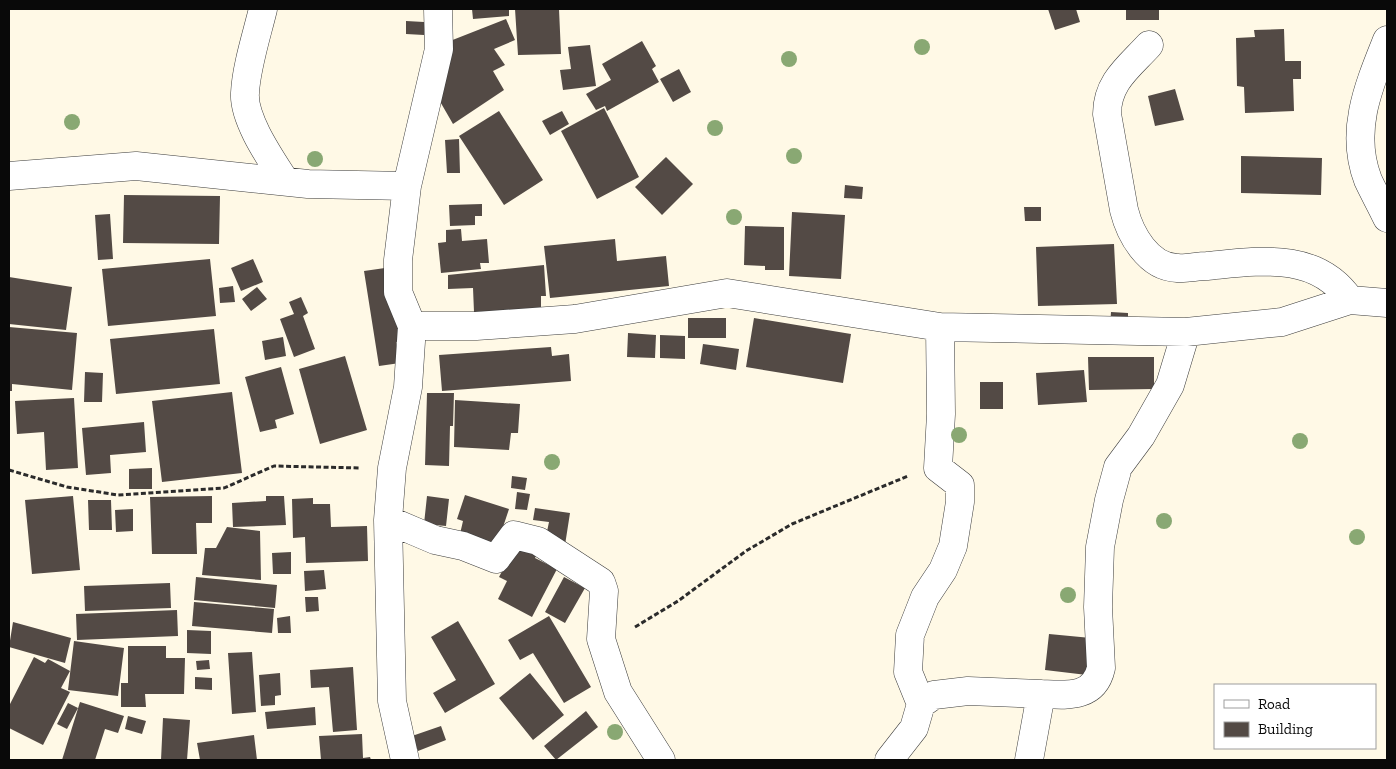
<svg xmlns="http://www.w3.org/2000/svg" width="1396" height="769" font-family="'Zilla Slab',serif">
<style>
.building{fill:#534a45}
.lines{fill:none;stroke-linecap:round;stroke-linejoin:round}
.minor-casing{stroke:#3c3c3c;stroke-width:29}
.path{stroke:#2b2b2b;stroke-width:3;stroke-dasharray:5 2.5;stroke-linecap:butt}
.minor{stroke:#fff;stroke-width:28}
.tree{fill:#89a873}
</style>
<rect width="100%" height="100%" fill="#fff9e6"/>
<path class="building" d="M472,9H509V16L473,19Z
M515,9H559L561,54L518,55Z
M1048,9H1076L1080,22L1055,30Z
M1126,9H1159V20H1126Z
M506,19L515,40L494,49L505,65L493,71L504,90L453,124L438,98L450,41Z
M406,21L424,22V35L406,34Z
M1284,29L1285,61H1301V79H1293L1294,111L1245,113L1244,87L1237,86L1236,38L1255,37L1254,30Z
M642,41L656,66L652,69L659,82L607,111L605,106L596,110L586,94L611,80L602,64Z
M590,45L596,86L563,90L560,70L571,69L568,47Z
M679,69L691,92L673,102L660,79Z
M1175,89L1184,120L1155,126L1148,96Z
M604,108L639,177L597,199L561,131Z
M499,111L543,180L504,205L459,136Z
M562,111L569,124L550,135L542,121Z
M459,139L460,173H447L445,140Z
M1241,156L1322,158L1321,195L1241,193Z
M666,157L693,184L662,215L635,187Z
M845,185L863,187L862,199L844,198Z
M124,195L220,196L219,244L123,243Z
M482,204V216H475V225L450,226L449,205Z
M1024,207H1041V221H1025Z
M792,212L845,215L841,279L789,276Z
M110,214L113,259L98,260L95,215Z
M745,226L784,227V270H765V266L744,265Z
M461,229L462,241L487,239L489,263H480L481,269L441,273L438,243L446,242V230Z
M615,239L617,261L666,256L669,286L550,298L544,246Z
M1114,244L1117,304L1038,306L1036,247Z
M210,259L216,316L108,326L102,269Z
M253,259L263,282L241,291L231,268Z
M544,265L546,296H541V309L474,312L473,288L448,289V275Z
M392,267L404,341L396,342L400,363L379,366L364,271Z
M9,277L72,287L66,330L9,324Z
M233,286L235,302L220,303L219,288Z
M257,287L267,299L251,311L242,299Z
M301,297L308,313L303,316L315,349L294,357L280,319L294,314L289,302Z
M1111,312L1128,313V327H1110Z
M688,318H726V338H688Z
M754,318L851,334L843,383L746,367Z
M9,327L77,333L72,390L12,384V391H9Z
M214,329L220,384L116,394L110,339Z
M628,333L656,335L655,358L627,357Z
M660,335L685,336V359L660,358Z
M283,337L286,356L265,360L262,341Z
M703,344L739,349L736,370L700,364Z
M551,347L552,356L569,354L571,381L442,391L439,355Z
M345,356L367,430L320,444L299,369Z
M1088,357H1154V389L1089,390Z
M281,367L294,414L275,420L277,428L260,432L245,377Z
M1084,370L1087,402L1038,405L1036,373Z
M85,372L103,373L102,402H84Z
M980,382H1003V409H980Z
M232,392L242,473L162,482L152,401Z
M427,393H454L453,426H450L449,466L425,465Z
M74,398L78,468L46,470L44,432L17,434L15,401Z
M455,400L520,404L518,433H511L509,450L454,447Z
M144,422L146,452L110,455L111,473L86,475L82,428Z
M152,468V489H129V469Z
M512,476L527,478L525,490L511,488Z
M517,492L530,494L527,510L515,509Z
M465,495L509,509L497,545L460,534L463,521L457,519Z
M73,496L80,570L32,574L25,500Z
M212,496V523H196L197,554H152L150,497Z
M266,496H284L286,525L233,527L232,503L266,501Z
M427,496L449,499L446,526L424,524Z
M313,498V504H330L331,527L367,526L368,561L306,563L305,537L293,538L292,499Z
M88,500H111L112,530H89Z
M535,508L570,513L565,545L545,541L549,522L533,520Z
M133,509V531L116,532L115,510Z
M227,527L260,531L261,580L202,575L205,548H216Z
M519,539L539,550L535,558L557,569L532,617L498,599L507,581L499,577Z
M291,552V574H273L272,553Z
M324,570L326,589L305,591L304,571Z
M196,577L277,585L275,608L194,600Z
M564,577L585,588L565,623L545,612Z
M170,583L171,608L85,611L84,586Z
M305,597H318L319,611L306,612Z
M194,602L274,609L272,633L192,626Z
M177,610L178,636L77,640L76,614Z
M290,616L291,633H278L277,618Z
M549,616L591,687L564,703L533,653L520,660L508,640Z
M458,621L495,684L445,713L433,693L456,680L431,637Z
M13,622L71,638L65,663L9,647Z
M187,630L211,631V654L187,653Z
M1049,634L1091,638L1087,675L1045,670Z
M74,641L124,648L118,696L68,690Z
M128,646H166V658H185L184,694H145L146,707H121V683H128Z
M252,652L256,712L232,714L228,653Z
M34,657L45,663L48,659L70,671L61,688L70,692L43,745L9,728V706Z
M209,660L210,669L197,670L196,661Z
M353,667L357,730L333,732L329,687L311,688L310,670Z
M280,673L281,695L275,696V705L261,706L259,675Z
M530,673L564,715L533,740L499,698Z
M195,677L212,678V690L195,689Z
M80,702L124,716L118,733L105,729L95,760H62Z
M68,703L78,708L67,729L57,724Z
M315,707L316,725L267,729L265,712Z
M586,711L598,727L556,760L544,746Z
M128,716L146,721L142,734L125,729Z
M163,718L190,720L187,760H161Z
M441,726L446,740L418,751L412,736Z
M362,734L363,758L370,757L371,760H321L319,736Z
M254,735L257,760H200L197,743Z"/>
<g class="lines">
<g class="minor-casing">
<path id="minor" d="M263,9C257,34 246,68 245,93C243,119 271,159 285,181
M1387,40C1369,85 1349,131 1368,180C1374,193 1381,205 1387,218
M1149,45C1129,67 1107,82 1107,114L1124,210C1130,234 1148,267 1177,268C1186,269 1197,266 1207,266C1259,261 1316,251 1350,300
M9,176L136,166L308,184L407,186
M412,326H476L575,319L727,293L940,327L1186,332L1282,322L1350,300L1387,303
M388,520L435,540L463,546L496,559L514,535L538,541L601,582L604,591L601,639L618,692L661,760
M921,704L908,672L910,635L925,597L943,570L953,546L960,502V485L938,468L941,414L940,327
M405,760L392,701L388,520L392,468L408,387L412,326L398,292V260L407,186L439,49L438,9
M889,760L914,728L921,704L934,695L968,691L1041,694
M1029,760L1041,694C1066,695 1094,699 1101,668L1098,607L1100,547L1109,500L1118,467L1141,436L1170,385L1186,332"/>
</g>
<path class="path" d="M9,470L67,487L118,495L224,488L274,466L360,468
M635,627L678,601L746,551L792,524L908,476"/>
<use href="#minor" class="minor"/>
</g>
<g class="tree">
<circle cx="922" cy="47" r="8"/>
<circle cx="789" cy="59" r="8"/>
<circle cx="72" cy="122" r="8"/>
<circle cx="715" cy="128" r="8"/>
<circle cx="794" cy="156" r="8"/>
<circle cx="315" cy="159" r="8"/>
<circle cx="734" cy="217" r="8"/>
<circle cx="959" cy="435" r="8"/>
<circle cx="1300" cy="441" r="8"/>
<circle cx="552" cy="462" r="8"/>
<circle cx="1164" cy="521" r="8"/>
<circle cx="1357" cy="537" r="8"/>
<circle cx="1068" cy="595" r="8"/>
<circle cx="615" cy="732" r="8"/>
</g>
<rect width="1396" height="769" fill="none" stroke="#090909" stroke-width="20"/>
<rect x="1214" y="684" width="162" height="65" fill="#ffffff" stroke="#9d9d9d"/>
<rect x="1224" y="700" width="25" height="8" fill="#ffffff" stroke="#9d9d9d"/>
<text x="1258" y="709" font-size="15" fill="#090909">Road</text>
<rect x="1224" y="722" width="25" height="15" fill="#534a45" stroke="#9d9d9d"/>
<text x="1258" y="734" font-size="15" fill="#090909">Building</text>
</svg>
